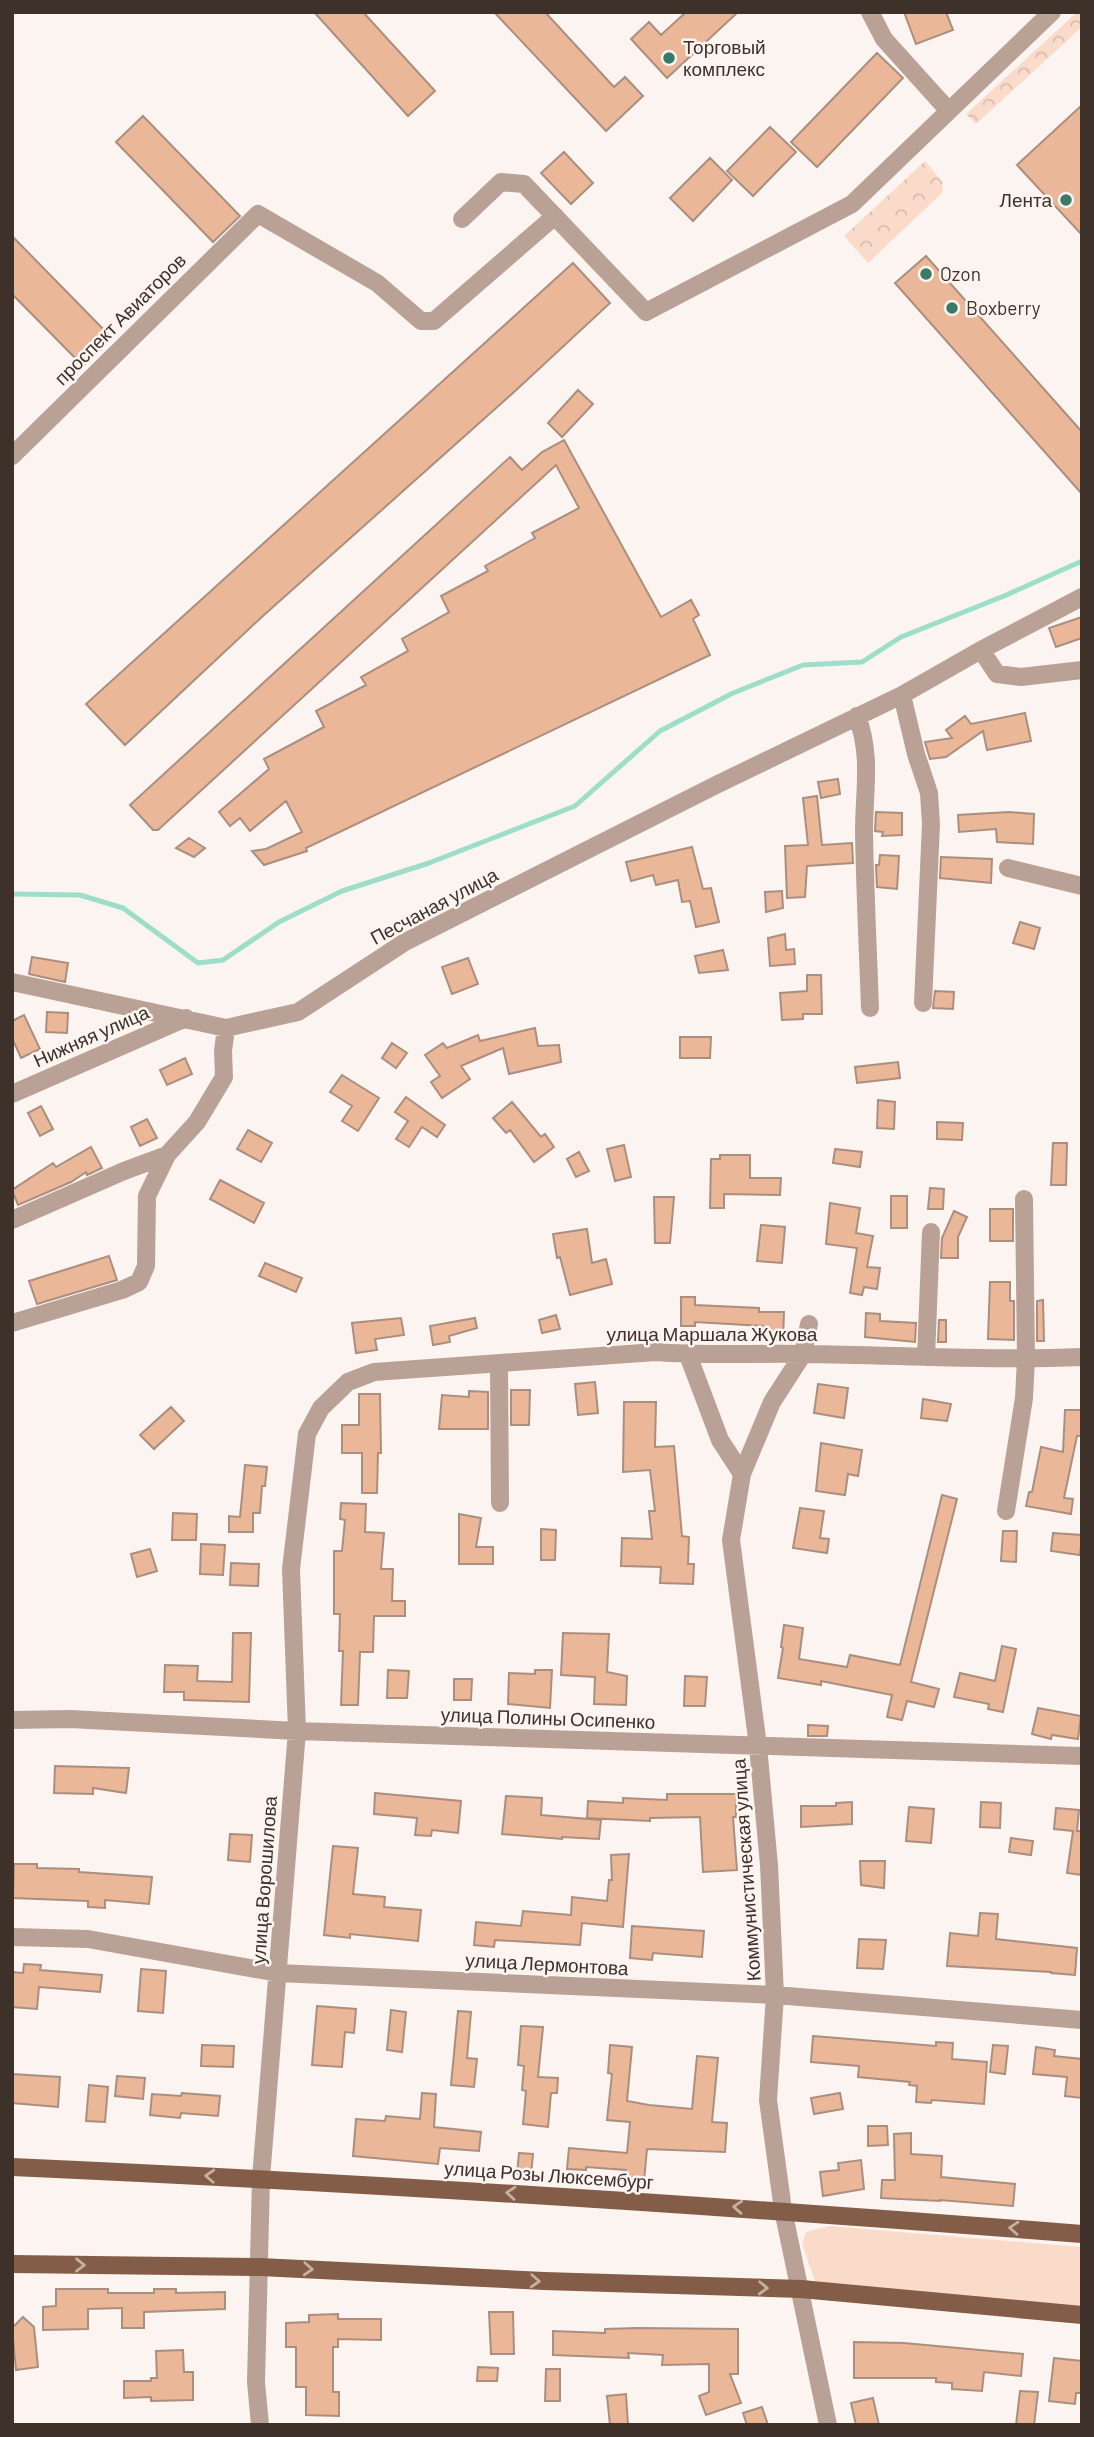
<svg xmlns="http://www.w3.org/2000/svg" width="1094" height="2437" font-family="Barlow,sans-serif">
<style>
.green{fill:#fadbca}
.forest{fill:url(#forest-crowns)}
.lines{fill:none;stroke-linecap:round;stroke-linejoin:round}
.stream{stroke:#9ddeca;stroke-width:5}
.building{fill:#eab799;stroke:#ac8e7e;stroke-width:2}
.minor{stroke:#b9a295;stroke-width:18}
.major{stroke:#835d47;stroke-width:18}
.oneway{stroke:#c5b0a4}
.poi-dot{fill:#3a7a69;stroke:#fbf4f1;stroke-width:2.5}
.labels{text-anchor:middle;stroke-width:5;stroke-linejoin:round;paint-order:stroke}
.poi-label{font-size:19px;fill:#3d312a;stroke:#fbf4f1;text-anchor:start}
.street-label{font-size:19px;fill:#3d312a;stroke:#fbf4f1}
</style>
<defs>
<pattern id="forest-crowns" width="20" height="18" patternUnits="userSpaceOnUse" patternTransform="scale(1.75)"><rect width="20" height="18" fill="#fadbca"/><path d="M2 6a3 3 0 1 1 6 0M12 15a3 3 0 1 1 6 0" fill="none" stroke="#d7bcae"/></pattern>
</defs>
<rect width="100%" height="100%" fill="#fbf4f1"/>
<path class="green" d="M830,2226L1082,2247V2306L816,2284L802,2244L806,2232Z"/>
<path class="forest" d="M1077,12H1082V27L976,124L966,114Z
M925,161L943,183L942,193L868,263L844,236Z"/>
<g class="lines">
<path class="stream" d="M12,894L80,895L123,908L198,963L223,960L279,922L342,891L429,863L575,806L660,731L733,693L803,665L862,662L901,637L1004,596L1082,561"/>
</g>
<path class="building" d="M314,12H363L435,91L408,116Z
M494,12H545L614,87L625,77L643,96L606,131Z
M686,12H738L667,78L631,39L649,22L661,35Z
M904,12H946L953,30L916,44Z
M877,53L903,78L817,167L791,142Z
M1082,105V235L1017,165Z
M143,116L240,216L213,242L116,142Z
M770,127L796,152L753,196L727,171Z
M564,152L593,183L571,204L541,173Z
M710,158L732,180L693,221L670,198Z
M12,236L112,338L83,366L12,294Z
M926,256L1082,432V494L895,283Z
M573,263L610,303L513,393L264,615L125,745L86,704Z
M578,390L593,404L562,437L548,423Z
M564,440L661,617L691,600L699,615L693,619L710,655L306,848L307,851L264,865L252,851L266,849L302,832L286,801L250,831L240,818L230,826L219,812L269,769L264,759L324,727L316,711L366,685L361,677L408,651L402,639L449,612L441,596L488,571L485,566L535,538L532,533L579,508L556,465L158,830H153L130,805L510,457L522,470L542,452Z
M1082,617V638L1056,647L1049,628Z
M1025,713L1031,741L987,750L983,731L946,757L930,759L925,742L952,738L946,730L965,716L971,724Z
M838,779L840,794L821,798L818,782Z
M817,796L822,845L852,843L853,863L807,866L805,897L787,898L785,846L808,845L803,798Z
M876,812L902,813V835L882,836L883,832L875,831Z
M1009,812L1034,814L1033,844L997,842L996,829L959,832L958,815Z
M189,838L205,848L194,857L176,848Z
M692,847L703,889L711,888L719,922L696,927L690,901L682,902L678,880L656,885L653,875L631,881L626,862Z
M880,855L899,856L897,889L877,887L876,865H879Z
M941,857L992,859L991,883L940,878Z
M782,891L783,908L766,912L765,892Z
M1020,922L1040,928L1034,949L1013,943Z
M785,934L786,950L794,949L795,964L770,966L768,938Z
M723,950L728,970L699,973L695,956Z
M32,957L68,963L65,982L29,974Z
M468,958L478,984L452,994L442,967Z
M807,975H821L822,1014H803V1019L782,1020L780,993L807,991Z
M935,991L954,992L953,1009L933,1008Z
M47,1012L68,1013L67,1033L46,1032Z
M24,1015L40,1049L21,1058L12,1038V1021Z
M535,1028L538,1046L559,1045L561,1062L509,1074L503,1048L461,1066L470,1079L442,1098L431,1082L440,1076L425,1055L443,1043L447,1048L478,1035L480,1041Z
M680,1037H711L710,1058H680Z
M392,1043L407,1053L396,1068L382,1058Z
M185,1058L192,1074L167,1085L160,1070Z
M898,1062L900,1078L857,1083L855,1067Z
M342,1075L379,1098L358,1131L342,1121L352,1106L330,1092Z
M406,1097L445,1125L437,1137L422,1127L409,1147L396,1139L408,1121L395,1112Z
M878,1100L895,1102L894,1129L877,1128Z
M512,1102L541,1137L545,1134L554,1147L534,1162L510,1130L506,1133L493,1118Z
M41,1106L53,1129L40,1136L28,1113Z
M147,1119L157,1138L140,1146L131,1127Z
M937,1122L963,1123L962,1140L937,1139Z
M248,1130L272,1143L261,1162L237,1149Z
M1053,1143H1067L1066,1185H1051Z
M624,1145L631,1177L615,1181L607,1149Z
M91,1147L102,1168L87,1175L86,1172L71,1182L18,1205L12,1190L53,1163L56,1167Z
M835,1149L862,1152L860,1167L833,1163Z
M579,1152L589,1171L576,1177L567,1159Z
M720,1155H750V1178H781L780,1195L724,1194V1208H710L711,1159H720Z
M220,1180L264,1203L254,1223L210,1199Z
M930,1188L944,1189L943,1209H928Z
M891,1196H907V1228H891Z
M654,1197H674L670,1243H655Z
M830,1203L860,1208L856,1233L873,1236L867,1267L880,1268L877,1289L864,1287L862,1295L850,1293L857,1248L826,1244Z
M990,1209H1013V1241H990Z
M954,1211L967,1217L958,1237V1258H941L942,1238Z
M761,1225L785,1227L782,1263L757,1261Z
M587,1229L592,1263L606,1259L612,1284L570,1295L560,1257L557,1258L553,1234Z
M109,1256L117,1280L37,1304L29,1281Z
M265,1263L302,1278L296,1292L259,1276Z
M990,1282H1010V1301H1014V1340L988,1339Z
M681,1297H695V1305L759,1308V1312H784L783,1341L763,1340V1326L695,1322V1326H681Z
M1043,1300L1044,1341H1037V1301Z
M866,1313L880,1314V1321L916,1323L915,1342L865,1337Z
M556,1315L560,1329L542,1333L539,1320Z
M401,1318L404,1335L375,1339L377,1350L356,1353L352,1323Z
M475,1318L477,1328L449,1336L450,1342L433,1345L430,1326Z
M939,1320H946V1342H938Z
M595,1382L598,1413L578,1415L575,1384Z
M818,1384L848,1388L844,1418L814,1413Z
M511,1390H530L529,1425H511Z
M469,1391L488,1392V1429H439L442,1395L469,1397Z
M359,1394H380L381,1453H378L377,1493H362V1453H342V1425H359Z
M923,1399L951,1404L947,1421L921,1418Z
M624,1402H656L655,1447L674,1446L682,1536L689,1537L688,1564H694L693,1584L660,1583L661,1567L621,1566L622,1538L652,1539L649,1511H655L650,1470L623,1472Z
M171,1407L184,1421L154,1449L140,1435Z
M1065,1410H1082V1436H1077L1064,1498L1073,1499L1071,1514L1026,1506L1029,1492H1032L1041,1447L1063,1452Z
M821,1443L862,1450L858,1476L848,1474L845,1495L816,1491Z
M245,1465L267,1467L265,1486H262L260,1513H253V1532H229V1516L240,1517Z
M942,1495L957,1499L911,1682L939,1689L934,1707L907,1701L902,1720L887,1717L892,1695L821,1681V1685L778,1678L783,1648L781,1647L784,1625L803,1628L799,1659L847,1667L850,1655L900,1665Z
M341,1503L366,1504L365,1532L384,1533L381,1569H393L392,1601H405V1616H374L373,1652H360L358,1705H341L343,1651H339L340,1614H334V1551H342L345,1520L340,1519Z
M800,1508L824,1511L820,1538L829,1539L827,1553L793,1548Z
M173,1513L197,1514L196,1540H172Z
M459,1514L481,1518L476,1547H493V1564H459Z
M541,1529L556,1530L555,1560H541Z
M1003,1531H1017L1016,1562L1001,1561Z
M1053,1533L1082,1535L1080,1555L1051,1551Z
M201,1544L225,1545L223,1575L200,1574Z
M150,1549L157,1571L137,1577L131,1554Z
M231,1563L259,1564L258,1586L230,1585Z
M233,1633H251L249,1702L184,1700V1692H164L165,1665L198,1666L197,1681L232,1682Z
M563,1633L609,1634L607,1672L627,1676L626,1705L594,1704L595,1677L561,1675Z
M1002,1646L1016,1649L1003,1712L988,1709L989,1704L954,1697L960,1673L995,1681Z
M388,1670L409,1671L407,1698H387Z
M535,1670H552L550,1708L508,1704L509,1673L535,1674Z
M685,1676L707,1677L705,1706H684Z
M454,1679H472L471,1700H454Z
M1038,1708L1081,1716L1078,1739L1052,1735L1051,1739L1032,1734Z
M808,1725L828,1726L827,1736H808Z
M55,1766L129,1768L126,1793L93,1788V1794L54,1793Z
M375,1793L461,1801L458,1833L432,1830L431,1836L415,1835L417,1818L374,1814Z
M667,1794H736V1817H733L737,1870L703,1872L700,1817L650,1818V1821L587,1818L588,1801L623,1803V1798L667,1800Z
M506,1796L542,1798L541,1815L601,1820L599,1839L562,1837V1839L502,1834Z
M852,1802V1824L801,1827V1806H836V1803Z
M981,1802L1001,1803L1000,1828L980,1827Z
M909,1807L934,1809L931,1843L906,1841Z
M1056,1808L1079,1810L1077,1831H1082V1875L1067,1873L1073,1831L1054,1829Z
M230,1834L252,1835L250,1862L228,1860Z
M1011,1838L1033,1841L1031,1855L1009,1852Z
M333,1846L358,1848L353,1894L385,1897L384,1907L421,1910L418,1941L350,1934V1938L324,1935Z
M629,1854L623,1927L582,1923L580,1945L495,1940L494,1947L474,1945L476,1922L521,1926L523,1911L571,1915L572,1897L607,1901L609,1880H612L611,1855Z
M860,1861H885L884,1888L861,1885Z
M14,1864H37V1868L79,1869V1872L152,1877L149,1904L105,1900V1908L88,1907V1901L13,1898Z
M980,1913L998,1914L996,1939L1077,1948L1075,1975L1051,1973V1972L947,1966L950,1933L978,1936Z
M632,1926L704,1931L702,1957L653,1953L652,1960L630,1958Z
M859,1939L886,1940L883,1969L857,1968Z
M24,1964L41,1965L40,1970L102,1975L100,1992L39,1987L37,2009L12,2007V1972L23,1973Z
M141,1969L166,1971L163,2013L138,2011Z
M317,2006L356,2009L354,2033L345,2032L342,2067L312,2065Z
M391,2010L406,2012L402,2052L387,2050Z
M458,2011L471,2012L467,2058L477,2059L474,2087L451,2085Z
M521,2026L543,2027L538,2077L558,2078L557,2093H551L548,2127L523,2124L526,2091L522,2090L524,2066L518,2065Z
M813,2036L936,2046V2042L953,2043L952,2059L987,2062L984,2104L932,2100L931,2103L916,2102L917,2086L909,2085L910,2082L858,2077L859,2066L811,2062Z
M202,2045L234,2046L233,2067L201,2066Z
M610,2045L632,2047L627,2101L649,2105L692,2109L697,2056L718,2058L712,2122L727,2123L725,2152L647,2149L644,2181L625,2179L626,2170L586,2167V2170L567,2169L569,2148L627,2153L630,2122L607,2120L612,2074L608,2073Z
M993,2045L1008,2046L1005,2074L990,2072Z
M1036,2047L1055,2050L1054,2056L1082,2059V2098L1065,2096L1067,2077L1033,2074Z
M12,2074L60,2077L58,2107L12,2103Z
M117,2076L145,2078L143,2099L115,2096Z
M89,2085L108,2087L105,2122L86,2121Z
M182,2093L220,2096L218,2116L181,2113L180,2118L150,2115L152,2094L181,2096Z
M422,2093L436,2094L434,2127L481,2132L479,2151L440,2148L438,2164L353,2156L356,2119L385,2121L386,2116L420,2119Z
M840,2093L843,2109L814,2114L811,2098Z
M868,2126H887L888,2145L868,2146Z
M911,2133V2154L942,2156L941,2177L1015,2184L1013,2206L940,2200V2201L881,2198L882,2180H895L894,2134Z
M519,2153L533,2154L531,2175L517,2174Z
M861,2160L864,2189L823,2196L820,2172L839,2170L838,2163Z
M56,2289H108V2293H154V2289H176V2293L225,2292V2309L144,2312V2328H122V2308L88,2309V2329L43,2330V2307L56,2306Z
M489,2312H513L514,2354H491Z
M338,2314V2319H381V2340L338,2339V2347H333V2392H339V2416L306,2415V2387H296V2347H286V2323L309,2322V2315Z
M23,2317L34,2327L38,2367L16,2370L12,2328Z
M637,2328L738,2329V2374H730L741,2403L706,2415L699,2396L709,2392V2364L662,2365L663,2355L628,2353L629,2358L553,2355V2331L605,2333V2329Z
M854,2342L904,2343L1023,2354L1021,2376L984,2372L982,2391L952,2389V2383L936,2382V2378H854Z
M183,2350L184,2372H193V2400L151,2401V2397L124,2398V2381H151V2378H157L156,2351Z
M1054,2358L1082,2361V2393H1076L1075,2404L1049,2401Z
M478,2367L498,2368L497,2381H477Z
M546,2369H560V2401H545Z
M1020,2391L1038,2392L1034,2425H1016Z
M626,2394L628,2425H610L607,2396Z
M873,2398L879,2425H856L851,2403Z
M762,2407L768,2425H747L743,2413Z"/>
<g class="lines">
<path class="minor" d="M870,12L884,39L948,110
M462,219L501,182L524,184L646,312L852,204L1052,12
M12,456L258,214L377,283L421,321H434L555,216
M981,650L997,674L1021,677L1082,670
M902,695L916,754L929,793L931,824L923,1003
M857,716C872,756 864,790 864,832C865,891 868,950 870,1008
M1008,868L1082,886
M12,982L226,1028L298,1012L405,942L716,785L902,695L981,650L1082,597
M12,1094L186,1018
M12,1220L124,1171L167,1155L197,1122L224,1077L223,1051L226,1028
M12,1323L122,1290L139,1282L146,1266L147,1196L167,1155
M809,1324L803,1354L772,1402L742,1474L731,1540L758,1746L769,1865L775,1995L768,2100L783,2210L828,2425
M688,1355L720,1440L742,1474
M926,1357L931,1232
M499,1363L500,1503
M1006,1511L1024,1398L1026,1359L1024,1199
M12,1720L70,1719L297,1731L1082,1756
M12,1937L88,1939L278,1973L775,1995L1082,2020
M260,2425L256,2382L261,2178L297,1731L291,1569L307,1434L321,1408L348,1382L374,1372L656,1352C706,1356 755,1353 805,1354C897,1355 990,1361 1082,1357"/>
<path class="major" d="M12,2167C369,2183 726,2206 1082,2234
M12,2264L260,2267L544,2281L801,2289L1082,2315"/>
</g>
<defs><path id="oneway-chevron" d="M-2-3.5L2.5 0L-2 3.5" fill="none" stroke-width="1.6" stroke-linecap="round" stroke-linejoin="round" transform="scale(1.75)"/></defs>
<g class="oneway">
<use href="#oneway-chevron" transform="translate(210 2176) rotate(-177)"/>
<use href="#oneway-chevron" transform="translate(511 2193) rotate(-176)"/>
<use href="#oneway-chevron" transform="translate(738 2207) rotate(-176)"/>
<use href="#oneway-chevron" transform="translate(1014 2228) rotate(-176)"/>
<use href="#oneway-chevron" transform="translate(80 2265) rotate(1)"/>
<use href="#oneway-chevron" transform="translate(308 2269) rotate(3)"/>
<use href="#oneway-chevron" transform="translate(535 2281) rotate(3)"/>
<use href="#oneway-chevron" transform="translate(763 2288) rotate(2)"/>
</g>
<g class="poi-dot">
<circle cx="669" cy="58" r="7"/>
<circle cx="1066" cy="200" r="7"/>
<circle cx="926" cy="274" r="7"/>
<circle cx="952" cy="308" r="7"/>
</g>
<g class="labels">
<g class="poi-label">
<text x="683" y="54">Торговый<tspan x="683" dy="22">комплекс</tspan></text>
<text x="1052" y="207" text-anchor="end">Лента</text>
<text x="940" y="281">Ozon</text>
<text x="966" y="315">Boxberry</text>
</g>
<g class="street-label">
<text transform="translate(120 319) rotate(-45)" y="7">проспект Авиаторов</text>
<text transform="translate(434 906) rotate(-28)" y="7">Песчаная улица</text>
<text transform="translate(91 1036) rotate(-24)" y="7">Нижняя улица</text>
<text x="712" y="1341">улица Маршала Жукова</text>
<text transform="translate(548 1718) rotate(2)" y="7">улица Полины Осипенко</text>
<text transform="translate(746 1870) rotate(-94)" y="7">Коммунистическая улица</text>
<text transform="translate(264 1880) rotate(-86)" y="7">улица Ворошилова</text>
<text transform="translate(547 1964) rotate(3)" y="7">улица Лермонтова</text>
<text transform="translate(549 2175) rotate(4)" y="7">улица Розы Люксембург</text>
</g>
</g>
<rect width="1094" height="2437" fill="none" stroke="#3d312a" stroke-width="28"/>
</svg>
